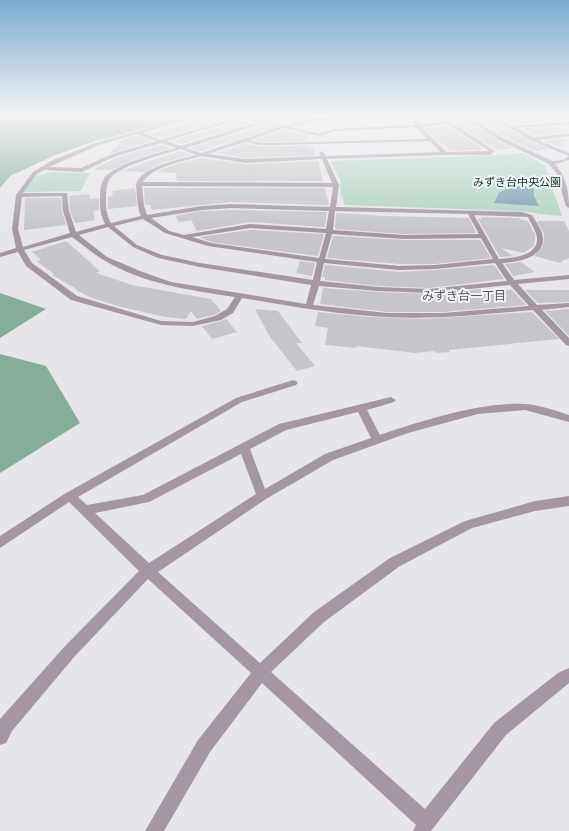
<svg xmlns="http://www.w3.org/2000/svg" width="569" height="831" font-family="'Roboto Condensed','Noto Sans JP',sans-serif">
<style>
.green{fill:#b1d3c2}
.forest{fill:#85ad9a}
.water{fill:#759faf}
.building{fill:#c6c5c9}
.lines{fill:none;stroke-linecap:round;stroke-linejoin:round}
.minor{fill:#a497a3;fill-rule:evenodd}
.labels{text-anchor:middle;stroke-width:4;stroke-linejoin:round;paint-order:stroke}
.far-park-label{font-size:11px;fill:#003926;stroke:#f4f2f6}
.far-neighbourhood-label{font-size:12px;fill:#565558;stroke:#f4f2f6}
</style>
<rect width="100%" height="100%" fill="#e6e5e9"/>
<path class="green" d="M522,153L529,156L545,166L562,216C546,215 532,212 516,211L345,205L341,194L340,180L331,162L332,161L500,155Z
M51,172L90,173L81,191L23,192L37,176Z"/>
<path class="forest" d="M0,114H205L98,140L53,156L10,176L0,188Z
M0,293L46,309L0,338Z
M0,354L46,366L80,423L0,473Z"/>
<path class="water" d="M525,185L534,188V196L539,206L494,203L499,193L506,189Z"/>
<path class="building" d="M217,114H229L233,117L161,138L148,134Z
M239,114H264L273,116L260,119Z
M478,114L509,129L529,141L549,149L537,151L526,147L504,137L481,122L461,115Z
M518,115H533L546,122L513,124L498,118Z
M449,116L475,126L498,141L513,148L496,150L455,123L447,121L420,122Z
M282,119L292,122L201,151L191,148Z
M243,120L253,122L181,144L171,141Z
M447,126L449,127L484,150H450L424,128Z
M555,127L566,132L533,135L522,129Z
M285,130L306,134L308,141L261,142L255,140Z
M135,136H139L151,141L109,154L120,143L116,142Z
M563,138L569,141L559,142L567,146L559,147L544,141Z
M245,144L261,146H309L310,148L313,149L316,155L246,158L215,153Z
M161,145L171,148L138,158L111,170H93L117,157Z
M181,151L191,155L161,163L144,172L123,171L143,163Z
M201,158L246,164L318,161L323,181H177L176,173L156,172L170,166Z
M135,188L137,206L108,209V197L113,196L112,191Z
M144,188H325L329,205L231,202L152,210L150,204L145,205Z
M89,194L90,199L99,198V210L93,211L95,220L75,223L70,211L69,196Z
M25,198H61L62,211L66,225L24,230Z
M231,210L327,212L325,227L250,222L197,231L191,220L179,222L175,216L202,211Z
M336,213L385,216L469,218L476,233L404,234L335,229Z
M481,217L520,218L521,220L528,221L535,235L534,246L523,253L501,248L513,256L500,257L478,219H482Z
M537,221H564L569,231V258L562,261L561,263L534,256L542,248L544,241V234Z
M250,230L324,234L318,256L211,242L200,237Z
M333,236L404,240H480L491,258L435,264H399L327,258Z
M66,241L100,271L96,273L132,285L211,299L221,311L214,315L197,319L191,311L186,319L166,317L121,307L90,297L78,291L74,288H75L52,275L54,274L36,261L41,260L32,252Z
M300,261L315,263L312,276L296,273Z
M521,262L535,272L513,276L505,264Z
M325,265L399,272L435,270L494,265L504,279L429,288L378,286L325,280V277H322Z
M323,288L378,292L429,294L482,289L512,290L526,305L443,312H387L320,304Z
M525,290H569V302L538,303Z
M255,309L278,311L302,343H296L315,366L297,371L270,337Z
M569,309V336L545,311Z
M318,312L369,317L424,319L532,312L559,339L449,350L450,352L436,353L434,351L415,353L357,346L356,348L325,345L328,328L315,326Z
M226,319L237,332L212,339L202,326L221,321Z"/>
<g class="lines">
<path class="minor" d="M202,114H208L142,133L161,140L238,117L230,114C241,114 255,122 264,120C276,118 286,113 298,114L273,120L186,148L201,153L282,126L315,119L358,115L418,116L420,114H424L418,121L419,124L447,122L454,124L495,151L490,155H444L327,159L339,185L336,207L522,212L532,215C536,222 544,232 543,241C541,259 516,262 502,263L514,280L569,275V279L518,284L537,305L569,303V307L542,310L569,338V346L566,345L533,310C485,314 436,320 387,317C338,315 290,306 242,298L233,313L221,320L193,326L161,325L71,300L26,266L18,252L0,257V253L16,248L12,229L16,195L33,172L53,160L95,143ZM358,117L416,118L414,121V125L335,129L319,134L289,127L315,121ZM243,118L258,122L181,146L166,141ZM447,124L450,126L489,151L446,152L421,127ZM416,127L427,139L274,143H261L250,140L285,128L319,136L335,131ZM137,134L156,141L112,154L81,168L49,167L99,145ZM430,141L440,152L326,156L322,151L319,153L321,156L246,159L208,154L245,142L261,145H274ZM161,143L176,148C157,153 118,163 105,177C100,184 100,193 100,201C100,210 101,216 105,224L76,232L69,211L67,193H23L37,174L44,170L82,172L116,156ZM181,149L196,155C182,159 139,167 136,185C136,189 137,194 137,198C138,204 138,210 141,216L111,223C106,214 106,208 106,199C106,192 106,186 109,180C117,166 165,154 181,149ZM201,156L246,163L322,159L332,183L143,182C154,165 183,162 201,156ZM142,186L333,187L330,207L231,204L202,206L147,215L144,206ZM62,196L63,211L70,233L23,247L18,229L22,197ZM231,208L329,211L326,229L250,224L184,235L169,231L151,218L202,210ZM335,211L468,214L479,234L404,235L333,230ZM474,215L528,217C531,224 538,233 537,241C535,257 511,258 499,259ZM143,219L165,233L208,246L317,262L313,280L200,263L162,255L137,245L114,226ZM108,227L133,247L158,258L200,267L311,285L306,304L171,282L140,271L107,257L79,235ZM250,228L326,233L319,258L211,243L192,237ZM332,234L404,239L481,238L493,259L435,265L399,266L325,259ZM72,237C82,244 92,253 102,259C142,284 190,290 235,297L227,309L215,316L193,322L161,321L77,296L32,263L24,250ZM324,263L399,270L435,269L495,263L507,281L429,289L378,287L320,281ZM510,285L529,306L443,313H387L313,305L319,286L378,291L429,293Z
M447,114H453L480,123L503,138L552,161L563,160L569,156L530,140L510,128L479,114L488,115L516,114L492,117L513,126L569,122V124L517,128L533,137L569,134V136L538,140L569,153V160L555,164C566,176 569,192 569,208L566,206L564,200L557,174L549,164L499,140L476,125Z
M293,380L296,381L298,383L296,385L242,402L78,497L87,505L143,495L279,424L391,397L396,400L394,402L367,410L380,435C421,421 481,402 524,404C537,404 557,411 569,415V422L525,410L478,414L408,433L333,460L266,499L158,572L260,663L314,612L390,558L465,521L535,501L569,496V506L535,511L472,528L400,566L324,622L271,672L425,809L494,723L558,673L569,668V683L506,735L431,831H413L416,825L262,683L210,752L164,831H145L198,740L251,673L148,579L75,656L12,731L6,743L0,745V719L65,646L139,571L69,502L0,548V536L66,493L236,398ZM358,412L371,438L325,454L265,489L250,449L286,430ZM241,454L256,494L149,563L95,513L149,502Z"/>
</g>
<linearGradient id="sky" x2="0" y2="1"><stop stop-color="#7aacd1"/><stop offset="0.5" stop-color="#f4f3f5"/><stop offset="1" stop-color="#f4f3f5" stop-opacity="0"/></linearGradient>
<rect width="569" height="230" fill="url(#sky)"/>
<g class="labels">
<g class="far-park-label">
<text x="517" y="186">みずき台中央公園</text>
</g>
<g class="far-neighbourhood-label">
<text x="464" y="300">みずき台一丁目</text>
</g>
</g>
</svg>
